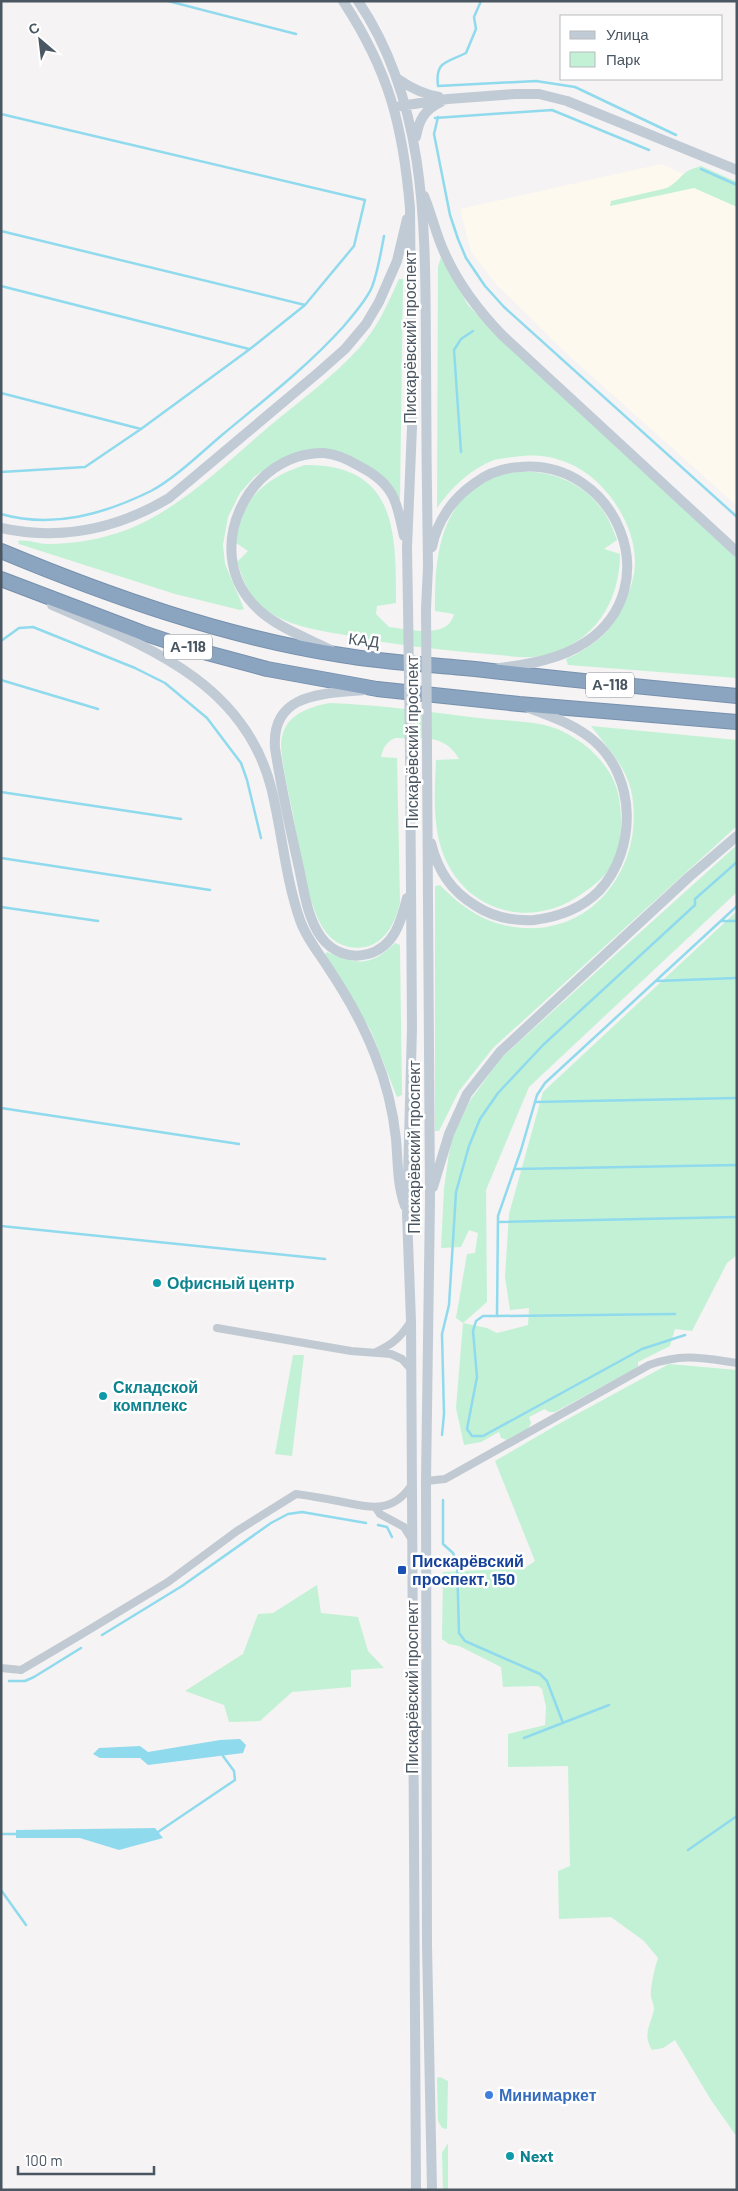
<svg xmlns="http://www.w3.org/2000/svg" width="738" height="2191" font-family="Barlow,sans-serif">
<style>
.commercial{fill:#fdf9ef}
.green{fill:#c3f1d5}
.water{fill:#90daee}
.lines{fill:none;stroke-linecap:round;stroke-linejoin:round}
.stream{stroke:#90daee;stroke-width:2.5}
.highway-casing{stroke:#7690ad;stroke-width:16}
.street{stroke:#c1cad2;stroke-width:8}
.secondary{stroke:#c1cbd6;stroke-width:10}
.highway{stroke:#8ba5c1;stroke-width:14}
.secondary-bridge{stroke:#c1cbd6;stroke-width:10}
.culture-dot{fill:#0f9aa8;stroke:#fff;stroke-width:2}
.transit-dot{fill:#1a4fb4;stroke:#fff;stroke-width:2}
.shop-dot{fill:#3f7fe0;stroke:#fff;stroke-width:2}
.labels{text-anchor:middle;stroke-width:5;stroke-linejoin:round;paint-order:stroke}
.shield{fill:#fff;stroke:#808990;stroke-width:1}
.shield-label{font-size:15px;font-weight:bold;fill:#4a5661}
.street-label{font-size:16px;fill:#4a5661;stroke:#fff}
.culture-label{font-size:16px;font-weight:bold;fill:#0d838f;stroke:#fff;text-anchor:start}
.transit-label{font-size:16px;font-weight:bold;fill:#164399;stroke:#fff;text-anchor:start}
.shop-label{font-size:16px;font-weight:bold;fill:#366cbe;stroke:#fff;text-anchor:start}
</style>
<rect width="100%" height="100%" fill="#f5f3f3"/>
<path class="commercial" d="M661,164L737,198V506L568,355L496,284L471,252L460,209Z"/>
<path class="green" d="M701,166L737,182V207L694,188L610,206L611,201L667,188C684,178 679,172 701,166Z
M441,257L468,305L503,341L737,558V678L568,665L566,659C593,648 616,628 626,599C631,587 635,575 635,562C635,523 605,478 568,463C550,455 532,454 513,457C507,458 500,458 494,460C469,470 452,487 437,508L438,267Z
M399,279H403L400,499L398,500L366,467L302,451L278,460L254,477L240,493L228,517L223,545L225,564L244,609L240,610L175,594L19,544L18,541C28,539 37,544 47,544C75,544 103,539 129,529C183,507 228,461 272,424C301,400 334,376 360,347C378,327 388,303 399,279Z
M305,465C397,464 396,533 396,603L377,606L376,614L389,627C409,629 448,640 454,614L435,611C435,573 436,533 460,502C496,456 570,465 602,509C609,519 613,529 617,540L604,549L620,554C620,602 594,643 545,655C528,660 506,655 489,654C440,650 393,645 345,635C317,630 287,626 263,608C249,597 243,579 237,562L248,551L236,543C240,499 265,478 305,465Z
M330,703C383,705 435,713 488,719C511,721 541,721 562,731C592,746 617,771 620,805C622,825 622,842 614,861C608,874 595,885 583,893C526,935 452,907 438,836C433,811 435,785 436,760L459,759C444,733 422,739 395,738C386,742 383,748 381,757L397,758L400,902C397,919 387,940 369,946C352,951 335,945 325,931C308,908 298,844 293,814C288,792 283,769 281,747C281,717 304,708 330,703Z
M591,726L737,740V826L493,1048L459,1091L439,1131H435V886L440,885C460,906 484,923 514,927C593,939 647,864 631,790C625,765 606,746 591,726Z
M737,845V892L529,1087L486,1190L487,1302L463,1323L487,1328L497,1333L528,1325L529,1308L510,1310L505,1277L509,1214L543,1092L737,911V1255L727,1263L692,1331L675,1329L670,1346L638,1362V1367L555,1412H549L545,1409L529,1417L531,1423L528,1429L507,1440L501,1438L499,1432L481,1442L464,1445L456,1408L463,1323L456,1318L467,1254L475,1253L478,1233L469,1230L461,1247L441,1248L444,1189L449,1153L453,1136L469,1102L501,1058Z
M395,943L400,945V948L402,1095L397,1097L371,1031L325,954L327,952C356,965 371,967 395,943Z
M293,1355H304L292,1456L275,1454Z
M669,1364L737,1370V2137L711,2100L675,2040L663,2048L652,2050C642,2034 651,2025 654,2009C654,2005 652,2001 651,1997C650,1987 655,1967 658,1958L644,1941L611,1917L559,1919L558,1871L570,1866L568,1766L508,1767V1734L545,1725L546,1707L542,1689L538,1686L503,1687L501,1667L459,1646L449,1644L442,1639L443,1572L525,1568L535,1561L495,1461L555,1426Z
M317,1585L321,1613L358,1617L368,1651L384,1668L351,1670V1687L292,1692L260,1721L229,1722L224,1705L185,1691L243,1654L258,1614L273,1613Z
M440,2077L448,2081L447,2129L442,2128L438,2121L437,2078Z
M448,2143V2190H443L442,2153Z"/>
<path class="water" d="M240,1739L246,1745L243,1753L148,1765L140,1758H100L93,1754L99,1748L140,1746L148,1752L220,1740Z
M155,1828L163,1838L119,1850L80,1838H16V1830Z"/>
<g class="lines">
<path class="stream" d="M168,1L296,34
M481,1L474,17L476,29L466,53C446,63 435,61 438,86L536,81L575,87L676,135
M1,114L365,200L354,246L305,305L250,349L141,429L85,467L1,472
M438,117L434,134L450,215L458,239L466,258L485,286L504,307L737,517
M435,118L552,110L649,150
M701,169L737,185
M1,231L305,305
M1,286L249,349
M1,393L141,429
M461,452L454,350L461,339L473,331
M1,514C53,529 104,514 151,491C174,479 202,452 222,435C264,400 307,367 343,327C353,315 366,301 372,287C378,271 381,252 384,236
M1,641L19,628L33,627L135,668L165,683L207,718L241,763L247,780L261,838
M1,680L98,709
M1,792L181,819
M1,858L210,890
M1,907L98,921
M721,921H737
M656,981L737,978
M536,1102L737,1098
M1,1108L239,1144
M515,1169L737,1165
M498,1222L737,1217
M1,1226L325,1259
M497,1316L675,1314
M685,1335L642,1349L483,1436H472L467,1429L477,1377L473,1331L476,1321L483,1316H497L498,1216L521,1150L537,1095L545,1083L737,906
M442,1435L444,1414L442,1334L449,1305L456,1192L469,1146L480,1119L498,1093L543,1045L695,905V899L737,862
M443,1500V1544L453,1553L457,1563L459,1633L465,1641L540,1674L547,1681L563,1723
M378,1525L387,1527L392,1537
M102,1635L182,1586L271,1523L288,1514L302,1512L366,1523
M9,1681H25L34,1677L81,1648
M524,1738L609,1705
M1,1834H17
M155,1834L235,1780L234,1771L223,1756
M688,1850L737,1816
M1,1890L26,1925"/>
<g class="highway-casing">
<path id="highway" d="M1,551C109,596 225,637 341,655C388,663 437,665 484,670C568,680 652,688 737,696
M1,579L143,633L185,647L267,669L377,689L519,704L737,722"/>
</g>
<path class="street" d="M217,1328L351,1351L391,1354L402,1359L411,1369
M376,1352C393,1344 401,1337 411,1321
M426,1481L445,1479L649,1365C684,1353 702,1358 737,1363
M376,1508L380,1514L404,1527L411,1538
M1,1668L21,1670L82,1634L168,1582L237,1531L296,1494C312,1496 328,1499 343,1502C372,1508 392,1513 411,1486"/>
<path class="secondary" d="M343,1C389,71 403,126 410,208L412,427L407,548L408,606
M358,1C429,106 425,234 426,356C426,426 427,497 428,567L426,609
M398,79C412,89 423,94 439,97
M400,106L448,99L515,94H539L567,101L737,170
M416,137C419,120 424,110 441,102
M424,196C432,215 436,235 445,254C459,285 478,310 502,335L737,552
M1,528C61,541 117,529 169,498L319,372L345,349L366,324L379,302L397,261L407,219
M432,547C437,521 453,498 475,483C489,472 503,468 520,467C616,459 669,586 586,642C561,659 530,664 500,668
M52,605C143,645 243,680 271,787C282,831 285,877 300,920C306,938 319,953 329,969C347,996 363,1024 375,1055C386,1082 393,1110 396,1139C398,1161 397,1184 405,1206
M331,650C305,637 273,626 253,604C201,547 250,452 324,453C336,454 349,460 359,466C373,473 388,484 394,499C399,510 401,524 404,536
M364,690C324,694 271,692 275,748C281,788 290,828 299,868C304,891 307,917 321,937C332,952 350,959 368,954C394,947 401,922 407,898
M410,750L412,1028L407,1214L411,1321L416,2190
M427,750L430,1200L426,1481L427,1945L432,2190
M431,843C438,871 451,891 476,906C493,917 514,921 534,920C558,917 581,909 599,891C637,850 637,777 593,740C574,724 552,717 529,708
M433,1187L449,1134L467,1094L500,1052L689,877L737,836"/>
<use href="#highway" class="highway"/>
<path class="secondary-bridge" d="M408,606L410,750
M426,609L427,750"/>
</g>
<g class="culture-dot">
<circle cx="157" cy="1283" r="5"/>
<circle cx="103" cy="1396" r="5"/>
<circle cx="510" cy="2156" r="5"/>
</g>
<rect class="transit-dot" x="397" y="1565" width="10" height="10" rx="2.5"/>
<circle class="shop-dot" cx="489" cy="2095" r="5"/>
<g class="labels">
<g class="shield">
<rect x="164" y="634.5" width="48" height="25" rx="4"/>
<rect x="586" y="672.5" width="48" height="25" rx="4"/>
</g>
<g class="shield-label">
<text x="188" y="652">А-118</text>
<text x="610" y="690">А-118</text>
</g>
<g class="street-label">
<text transform="translate(410 337) rotate(-90)" y="6">Пискарёвский проспект</text>
<text transform="translate(364 640) rotate(7)" y="6">КАД</text>
<text transform="translate(412 742) rotate(-90)" y="6">Пискарёвский проспект</text>
<text transform="translate(414 1147) rotate(-90)" y="6">Пискарёвский проспект</text>
<text transform="translate(412 1687) rotate(-90)" y="6">Пискарёвский проспект</text>
</g>
<g class="culture-label">
<text x="167" y="1289">Офисный центр</text>
<text x="113" y="1393">Складской<tspan x="113" dy="18">комплекс</tspan></text>
<text x="520" y="2162">Next</text>
</g>
<g class="transit-label">
<text x="412" y="1567">Пискарёвский<tspan x="412" dy="18">проспект, 150</tspan></text>
</g>
<g class="shop-label">
<text x="499" y="2101">Минимаркет</text>
</g>
</g>
<rect width="738" height="2191" fill="none" stroke="#4a5661" stroke-width="5"/>
<rect x="560" y="15" width="162" height="65" fill="#ffffff" stroke="#b7bbc0"/>
<rect x="570" y="31" width="25" height="8" fill="#c1cbd6" stroke="#b7bbc0"/>
<text x="606" y="40" font-size="15" fill="#4a5661">Улица</text>
<rect x="570" y="52" width="25" height="15" fill="#c3f1d5" stroke="#b7bbc0"/>
<text x="606" y="65" font-size="15" fill="#4a5661">Парк</text>
<g transform="translate(40 40) rotate(332)" stroke="#ffffff" stroke-width="4" paint-order="stroke">
<path d="M0-4L9 19L0 12L-9 19Z" fill="#4a5661"/>
<text y="-8" font-size="14" font-weight="bold" text-anchor="middle" fill="#4a5661">С</text>
</g>
<path d="M18 2166v8h136v-8" fill="none" stroke="#4a5661" stroke-width="2.5"/>
<text x="25" y="2166" font-size="15" fill="#4a5661" stroke="#ffffff" stroke-width="4" paint-order="stroke">100 m</text>
</svg>
